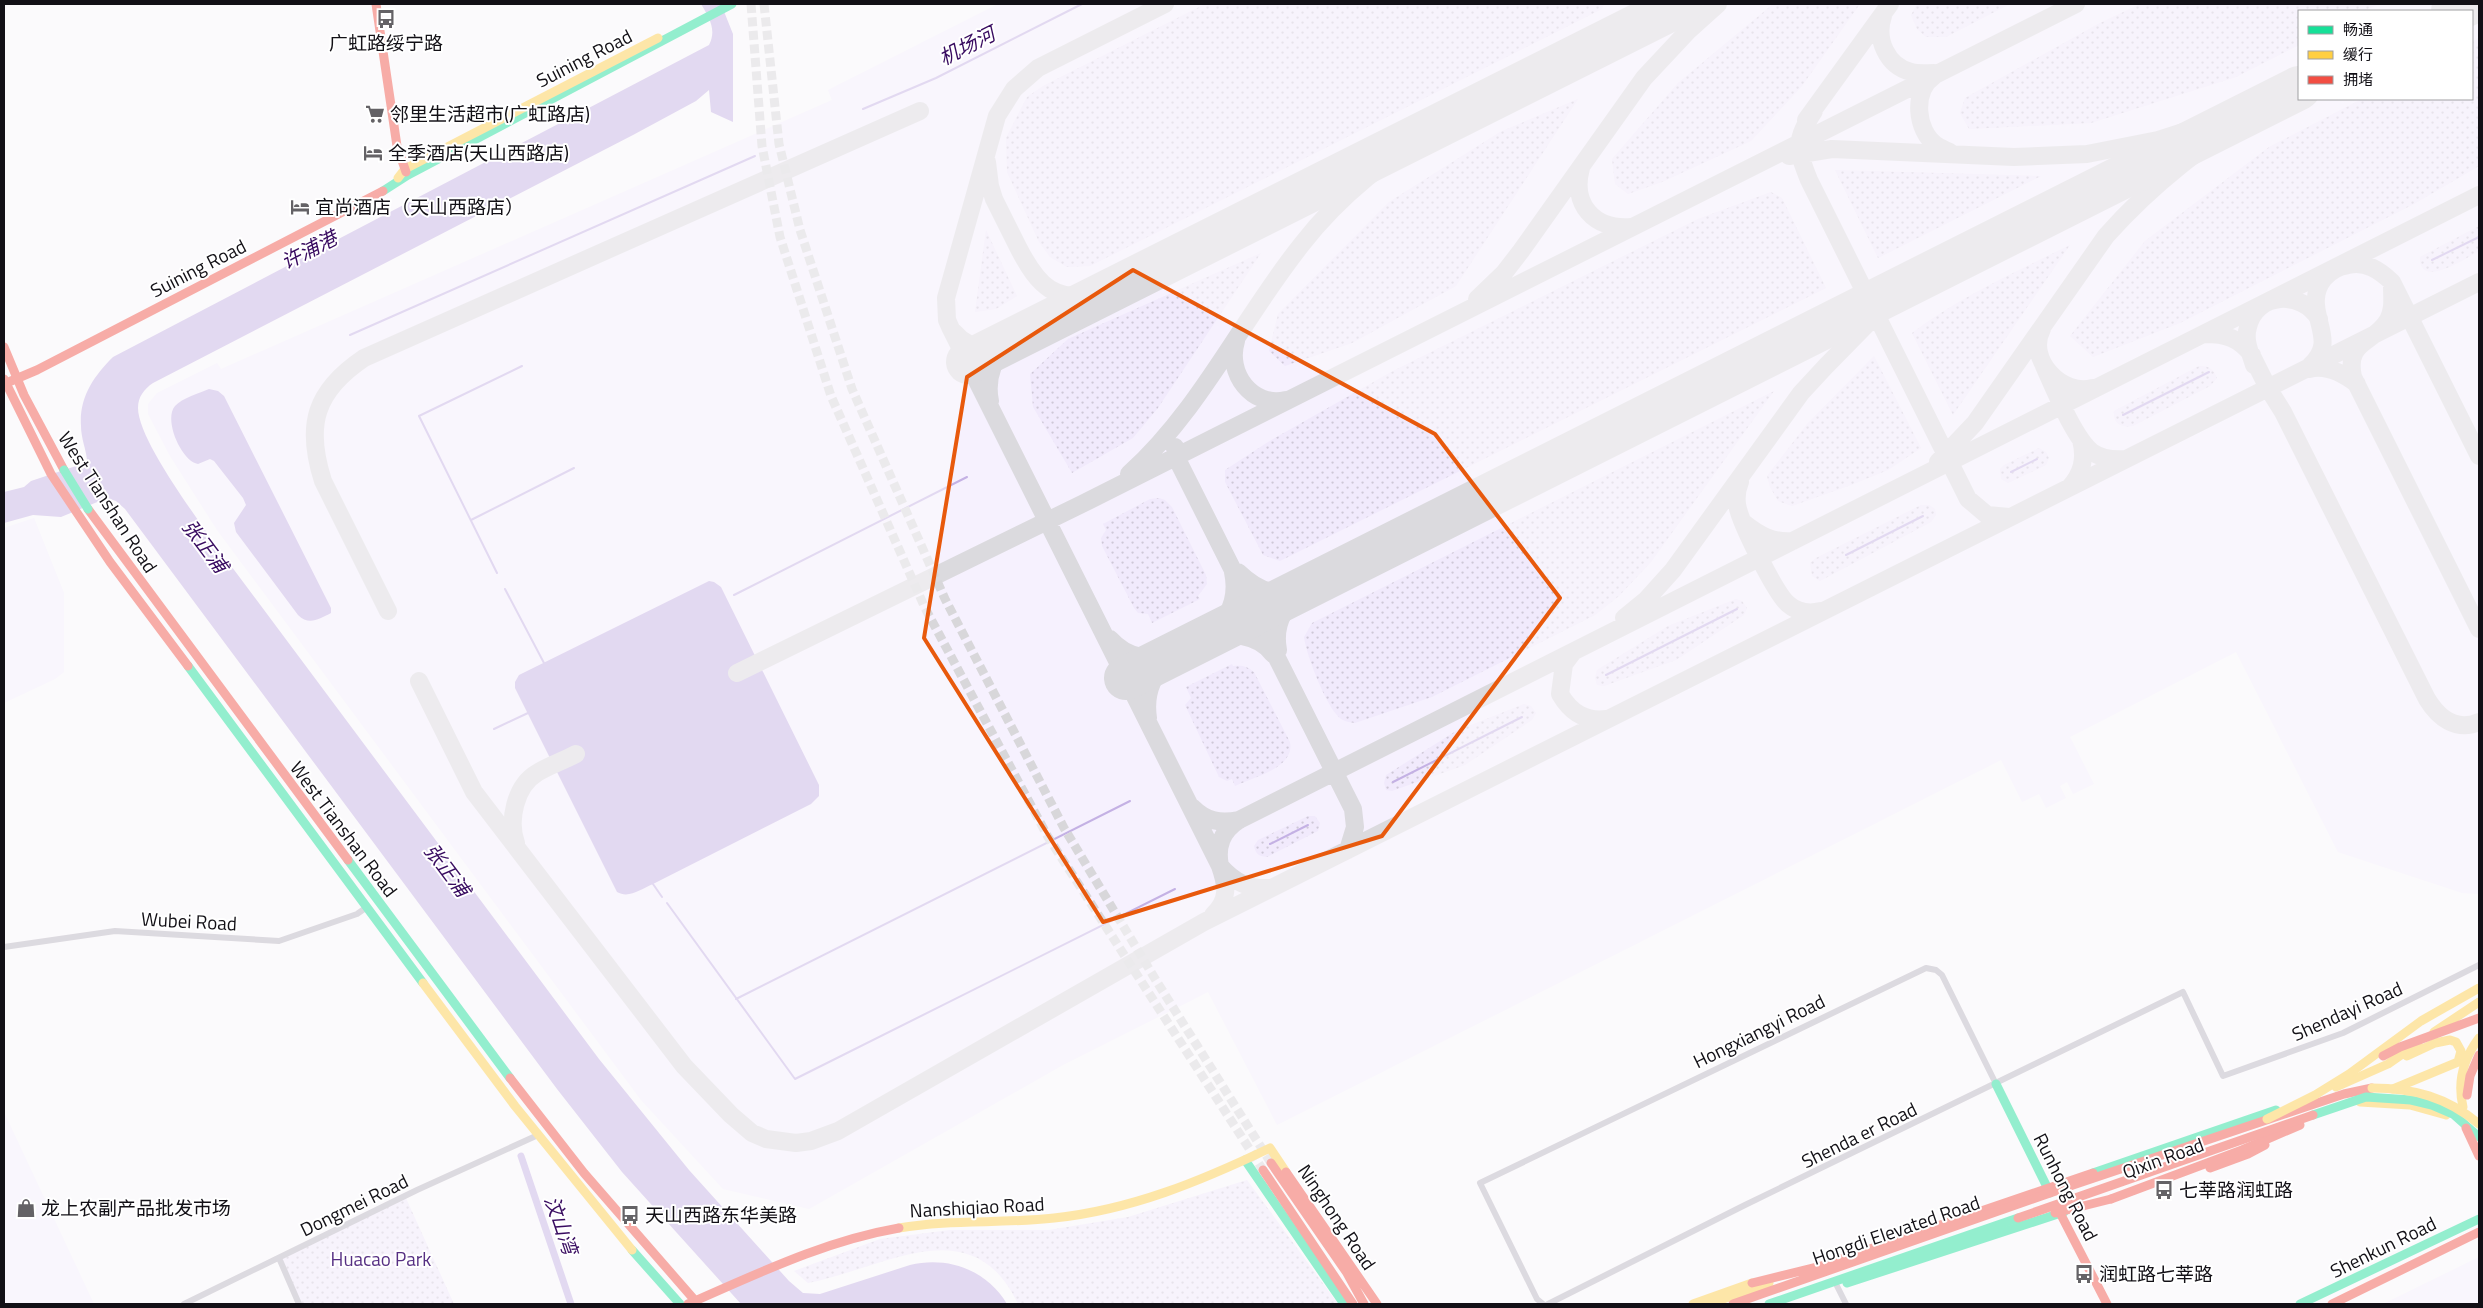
<svg xmlns="http://www.w3.org/2000/svg" width="2483" height="1308" font-family="'Titillium Web','Noto Sans SC',sans-serif">
<style>
.built{fill:#f6f1fe;fill-rule:evenodd}
.grass{fill:url(#grass-dots)}
.water{fill:#c4b1e4}
.lines{fill:none;stroke-linecap:round;stroke-linejoin:round}
.stream{stroke:#c4b1e4;stroke-width:2}
.canal{stroke:#c4b1e4;stroke-width:7}
.taxiway{stroke:#dbdade;stroke-width:18}
.runway{stroke:#dbdade;stroke-width:44}
.secondary-tunnel{stroke:#d8d7da;stroke-width:9;stroke-dasharray:9 4.5;stroke-linecap:butt}
.street{stroke:#b7b3be;stroke-width:6}
.fast{stroke:#16e098;stroke-width:9}
.slow{stroke:#ffcf43;stroke-width:9}
.jam{stroke:#f24e42;stroke-width:9}
.fast-bridge{stroke:#16e098;stroke-width:9}
.slow-bridge{stroke:#ffcf43;stroke-width:9}
.jam-bridge{stroke:#f24e42;stroke-width:9}
.marked{fill:none;stroke:#e8590c;stroke-width:4;stroke-linejoin:round}
.labels{text-anchor:middle;stroke-width:4;stroke-linejoin:round;paint-order:stroke}
.poi-label{font-size:19px;fill:#121016;stroke:#fff;text-anchor:start}
.street-label{font-size:19px;fill:#121016;stroke:#fff}
.park-label{font-size:19px;fill:#562f83;stroke:#fff}
.water-label{font-size:20px;font-style:italic;fill:#380b60;stroke:#fff}
</style>
<defs>
<pattern id="grass-dots" width="8" height="8" patternUnits="userSpaceOnUse" patternTransform="scale(1.25)"><rect width="8" height="8" fill="#f1eafc"/><path d="M2 2h.1M6 6h.1" fill="none" stroke="#cec8d7" stroke-width="1.8" stroke-linecap="round"/></pattern>
</defs>
<rect width="100%" height="100%" fill="#fbfafc"/>
<path class="built" d="M998,4H2479V894L2462,893L2338,852L2236,652L2070,737L2094,784L2073,794L2067,782L2060,786L2066,798L2046,808L2039,794L2022,802L2001,760L1277,1125L1208,992L1063,1065L809,1209L723,1189L641,1100L217,530L170,456L148,414V404L157,393L217,363L221,369L832,100L828,90ZM2299,11H2472V99H2299Z
M34,518L64,593V672L55,679L4,703V528Z
M4,1112L94,1304H4Z
M2479,1257V1304H2382H2383Z"/>
<path class="grass" d="M1205,4H1604L1602,9L1090,266L1067,267L1050,257L1039,242L1007,172L1006,138L1027,97L1043,86Z
M1773,4H1860L1802,86L1751,141L1662,182L1628,194L1615,184L1612,159L1678,83Z
M1917,4H2010L1946,37H1926L1917,29L1911,15Z
M2140,4H2379L2364,11H2299V45L2236,77L2091,123L1969,129L1960,113L1965,98L2098,24Z
M2479,38V166L2414,204L2180,323L2093,357L2070,336L2145,241L2269,147L2362,99H2472V42Z
M1578,99L1456,286L1352,343L1285,366L1269,351L1278,314L1389,202L1500,132Z
M1835,170L2041,176L1878,258Z
M1771,192L1782,198L1826,288L1280,561L1263,555L1225,482V470L1268,442L1391,372L1698,219Z
M2479,226V251C2466,258 2419,290 2420,257Z
M986,230L1017,296L996,309L975,312Z
M2070,245L1953,415L1912,333C1961,296 2016,272 2070,245Z
M1261,253L1158,408L1133,438L1072,473L1033,407L1030,374L1068,339Z
M1874,356L1921,448L1888,470L1851,485L1792,506L1778,501L1770,487L1767,476L1807,424Z
M2199,366C2210,366 2213,369 2217,378L2210,386L2133,426C2121,428 2113,424 2114,411Z
M1774,391L1651,562L1619,596L1595,615L1432,697L1355,723C1351,722 1346,722 1343,720C1328,713 1306,654 1304,637L1312,623Z
M2039,448L2046,452L2049,458L2046,465L2008,483L2001,479L2000,469L2004,465Z
M1159,498L1165,500L1172,507L1206,575L1207,584L1198,596L1200,599L1152,623L1148,614L1138,613L1134,608L1102,546L1101,538L1106,530L1103,524L1150,499Z
M1921,505H1929L1935,509L1936,515L1931,522L1820,581L1812,576L1810,563L1816,558Z
M1736,599L1742,601L1747,608L1744,615L1676,660L1604,686L1597,685L1595,678L1597,670L1668,626Z
M1232,664L1233,666C1242,665 1247,666 1254,672L1290,742C1295,768 1254,777 1235,786L1232,779L1227,781L1219,777L1185,705L1191,698L1186,687Z
M1524,704L1531,706L1536,713L1532,720L1465,765L1392,791L1386,790L1384,783L1386,775L1456,731Z
M1308,816H1315L1320,823L1318,831L1267,857C1258,856 1256,854 1254,846L1258,840Z
M1247,1180L1338,1304H1018C972,1206 883,1269 808,1283L794,1271L880,1239L950,1230H1049L1128,1217Z
M405,1196L454,1304H299L279,1258Z"/>
<path class="water" d="M701,4H721L733,34V122L711,112L709,90L696,101L633,135L153,383C144,389 138,397 138,408C138,439 195,515 214,543L599,1059L689,1170L789,1281L803,1293L820,1294L910,1265C948,1256 987,1270 1007,1304H741L622,1172L557,1089L125,509L116,501L107,498L61,517L33,515L4,523V492L24,487L31,481L76,466L87,460C86,449 81,438 81,426C79,397 94,376 113,357L709,45C717,30 709,17 701,4Z
M209,389L218,391L224,396L331,608V613C319,619 309,626 298,615L236,532L234,523L246,505L243,498L214,461L210,459L198,464C182,462 163,420 175,406C182,398 200,393 209,389Z
M709,581L714,582L721,587L819,785V796L811,804L653,884C641,889 629,899 617,892L515,688V682L519,675Z"/>
<g class="lines">
<path class="stream" d="M863,109L936,78L1082,4
M2432,260L2479,237
M350,335L755,156
M2123,415L2209,372
M2011,472L2037,459
M471,520L574,468
M1846,555L1923,516
M497,573L419,416L522,366
M505,589L544,663
M734,595L967,477
M1606,675L1737,609
M494,729L528,713
M1393,782L1522,717
M1270,844L1308,825
M653,884L662,897
M667,903L795,1079L1175,889
M736,999L1130,801"/>
<path class="canal" d="M521,1156L571,1304"/>
<path class="taxiway" d="M1165,4L1038,68L1014,89L997,116L946,298L947,320L951,329L1220,866C1227,886 1229,900 1213,915
M1883,16C1875,39 1887,66 1911,72C1918,74 1926,73 1934,73
M1934,76C1912,91 1916,131 1936,145C1940,148 1945,150 1950,152
M1814,111C1795,140 1796,148 1809,180L1968,499L1987,515L2009,517
M1806,120L1890,4
M1789,156L1832,149L2014,157L2087,154L2158,140L2239,114
M987,162L990,186L994,199C1002,215 1010,231 1018,247C1039,288 1054,302 1102,295
M1581,168C1571,204 1594,230 1631,227
M2392,285C2392,298 2394,309 2388,320C2374,344 2345,340 2353,377L2479,629
M1477,299L1504,273L1521,251L1644,78L1688,31L1718,4
M2042,329C2026,359 2062,397 2093,388
M955,333C966,347 983,349 999,346
M2205,334C2226,334 2239,338 2252,355
M1236,341C1226,373 1252,408 1286,400
M2251,354L2268,388L2283,412L2427,699C2438,717 2456,732 2479,722
M2254,365C2250,352 2244,340 2248,327C2256,292 2302,290 2319,319
M2044,366C2054,388 2074,438 2092,452C2102,459 2114,460 2126,459
M2310,366C2333,345 2318,329 2316,305C2314,285 2328,268 2348,265C2366,261 2379,270 2392,282L2479,456
M2309,369C2327,364 2344,374 2357,384
M990,401C985,377 995,353 1013,339
M1175,447L1176,457L1353,809L1355,827L1348,850
M1938,462L1975,423L2106,236C2153,183 2206,143 2266,105
M1129,474C1201,409 1242,319 1302,244C1343,191 1398,150 1456,117
M1740,482C1737,489 1736,496 1737,504C1739,521 1776,594 1788,604C1797,612 1809,614 1821,611
M2069,488C2082,474 2086,459 2081,440
M1744,523C1759,535 1773,543 1793,541
M1238,572C1261,594 1279,598 1309,586
M388,611L323,481C305,425 315,391 364,358L920,111
M1624,618L1646,600L1673,570L1801,393L1826,366L1877,314L1969,254
M1207,638C1229,632 1258,634 1273,654
M1110,639C1128,659 1150,661 1175,654
M1205,639C1227,623 1239,600 1233,572
M1278,650C1273,624 1284,605 1305,590
M1573,652L1564,664L1560,694C1571,713 1586,722 1607,719
M737,673L1082,504L2076,4
M419,681L474,792L684,1066L731,1115L752,1133L766,1139L796,1143L811,1141L838,1131L1204,922L2479,282
M1148,718C1144,691 1154,671 1175,654
M1192,807C1206,821 1220,824 1239,820
M516,843C508,821 515,786 537,773C548,766 563,761 576,754
M1269,888C1248,889 1234,882 1220,866C1216,846 1222,831 1239,820L2479,195"/>
<path class="runway" d="M2453,11L2468,4
M968,362L1681,4
M1126,678L2299,88"/>
<path class="secondary-tunnel" d="M751,4L762,146L780,237L831,396L925,608L1048,837L1263,1170
M764,4L779,144L800,230L852,389L945,599L1064,828L1157,982L1271,1163"/>
<path class="street" d="M4,947L115,931L279,941L357,914L367,907
M279,1258L299,1304
M1837,1286L1846,1304
M184,1304L417,1190L538,1135
M1543,1304L1537,1299L1480,1183L1926,968L1936,970L1942,975L1996,1084
M1548,1304L1745,1205L2183,992L2223,1076L2343,1033L2479,965"/>
<path class="fast" d="M383,191L408,175L732,4
M188,666L423,983
M348,860L510,1078
M1996,1084L2050,1193
M1245,1160L1344,1304
M2093,1173L2276,1110
M632,1250L680,1304
M1847,1283L2064,1212
M2300,1304L2479,1219"/>
<path class="slow" d="M398,178L405,169L658,38
M423,983L515,1106L632,1250
M2434,1032L2479,1002
M2336,1087L2388,1064L2418,1043
M2393,1089L2458,1062L2461,1051L2456,1042L2450,1040L2435,1043L2407,1056
M2360,1102L2410,1105L2446,1115
M2463,1107C2457,1082 2464,1058 2479,1038
M899,1228C951,1219 1002,1224 1054,1218C1131,1210 1201,1181 1270,1148L1286,1172
M1693,1304L1752,1283
M1709,1304L1769,1283"/>
<path class="jam" d="M376,4L397,146L406,172
M4,347L24,395L64,470
M4,379L51,474L110,562L188,666
M4,384L37,370L383,191
M88,509L348,860
M510,1078L584,1173L698,1304
M2467,1095L2470,1076L2479,1055
M1271,1163L1347,1273L1364,1304
M2210,1168L2248,1154L2265,1145
M1263,1170L1353,1304
M1286,1172L1377,1304
M2070,1186L2344,1094L2372,1088
M2111,1199L2242,1150L2300,1125
M2058,1209L2107,1304
M1826,1264L2093,1173
M688,1304C757,1274 824,1241 899,1228
M2332,1304L2479,1232"/>
<path class="fast-bridge" d="M64,470L88,509
M2313,1115L2366,1097L2411,1100L2432,1105L2453,1114L2479,1137
M1769,1304L2018,1218"/>
<path class="slow-bridge" d="M2372,1088C2413,1088 2447,1097 2479,1124
M2267,1119L2315,1095L2349,1074L2421,1021L2479,988"/>
<path class="jam-bridge" d="M2383,1056L2400,1047L2479,1018
M2466,1128L2479,1156
M2055,1213L2111,1199
M2018,1218L2313,1115
M1752,1283L1833,1263
M1733,1304L2070,1186"/>
</g>
<path d="M0 0H2483V1308H0ZM1133,270L1435,434L1560,598L1382,836L1103,922L924,638L967,377Z" fill="#fbfafc" fill-opacity=".55" fill-rule="evenodd"/>
<path class="marked" d="M1133,270L1435,434L1560,598L1382,836L1103,922L924,638L967,377Z"/>
<defs>
<g id="bus-bare" transform="scale(1.5)"><path d="M-5-6H5V4H4V6H2V4H-2V6H-4V4H-5ZM-3.5-4V0h7V-4ZM-3.5 1.2v1.5H-2V1.2ZM2 1.2v1.5H3.5V1.2Z" fill="#646266" stroke="#fff" stroke-width="2.5" paint-order="stroke"/></g>
<g id="supermarket-bare" transform="scale(1.5)"><path d="M-6-5.5h2.5l.6 2H6L4.5 2H-2.5L-4.4-4H-6ZM-1.5 3.2a1.3 1.3 0 1 0 .1 0ZM3 3.2a1.3 1.3 0 1 0 .1 0Z" fill="#646266" stroke="#fff" stroke-width="2.5" paint-order="stroke"/></g>
<g id="hotel-bare" transform="scale(1.5)"><path d="M-6-4.5h1.5V1H6V5H4.5V3h-9V5H-6ZM-4 0a1.8 1.8 0 1 1 3.6 0ZM.5 0V-2.5h3Q6-2.5 6 0Z" fill="#646266" stroke="#fff" stroke-width="2.5" paint-order="stroke"/></g>
<g id="shop-bare" transform="scale(1.5)"><path d="M-5-2.5h2.3a2.7 3.5 0 0 1 5.4 0H5L5.5 6h-11ZM-1.5-2.5h3a1.5 2.3 0 0 0-3 0Z" fill="#646266" stroke="#fff" stroke-width="2.5" paint-order="stroke"/></g>
</defs>
<g fill-rule="evenodd">
<use href="#bus-bare" x="386" y="19"/>
<use href="#supermarket-bare" x="375" y="114"/>
<use href="#hotel-bare" x="373" y="153"/>
<use href="#hotel-bare" x="300" y="207"/>
<use href="#bus-bare" x="2164" y="1190"/>
<use href="#shop-bare" x="26" y="1208"/>
<use href="#bus-bare" x="630" y="1215"/>
<use href="#bus-bare" x="2084" y="1274"/>
</g>
<g class="labels">
<g class="poi-label">
<text x="386" y="50" text-anchor="middle">广虹路绥宁路</text>
<text x="390" y="121">邻里生活超市(广虹路店)</text>
<text x="388" y="160">全季酒店(天山西路店)</text>
<text x="315" y="214">宜尚酒店（天山西路店）</text>
<text x="2179" y="1197">七莘路润虹路</text>
<text x="41" y="1215">龙上农副产品批发市场</text>
<text x="645" y="1222">天山西路东华美路</text>
<text x="2099" y="1281">润虹路七莘路</text>
</g>
<g class="street-label">
<text transform="translate(584 58) rotate(-27)" y="7">Suining Road</text>
<text transform="translate(198 268) rotate(-27)" y="7">Suining Road</text>
<text transform="translate(108 502) rotate(57)" y="7">West Tianshan Road</text>
<text transform="translate(344 829) rotate(53)" y="7">West Tianshan Road</text>
<text transform="translate(189 921) rotate(3)" y="7">Wubei Road</text>
<text transform="translate(2347 1011) rotate(-24)" y="7">Shendayi Road</text>
<text transform="translate(1759 1031) rotate(-26)" y="7">Hongxiangyi Road</text>
<text transform="translate(1859 1135) rotate(-26)" y="7">Shenda er Road</text>
<text transform="translate(2163 1158) rotate(-20)" y="7">Qixin Road</text>
<text transform="translate(2066 1187) rotate(63)" y="7">Runhong Road</text>
<text transform="translate(354 1205) rotate(-26)" y="7">Dongmei Road</text>
<text transform="translate(977 1207) rotate(-3)" y="7">Nanshiqiao Road</text>
<text transform="translate(1337 1217) rotate(56)" y="7">Ninghong Road</text>
<text transform="translate(1896 1230) rotate(-19)" y="7">Hongdi Elevated Road</text>
<text transform="translate(2383 1247) rotate(-26)" y="7">Shenkun Road</text>
</g>
<g class="park-label">
<text x="381" y="1266">Huacao Park</text>
</g>
<g class="water-label">
<text transform="translate(967 46) rotate(-27)" y="7">机场河</text>
<text transform="translate(309 250) rotate(-27)" y="7">许浦港</text>
<text transform="translate(205 546) rotate(53)" y="7">张正浦</text>
<text transform="translate(447 870) rotate(53)" y="7">张正浦</text>
<text transform="translate(561 1225) rotate(71)" y="7">汶山湾</text>
</g>
</g>
<rect width="2483" height="1308" fill="none" stroke="#121016" stroke-width="10"/>
<rect x="2298" y="10" width="175" height="90" fill="#ffffff" stroke="#a09fa2"/>
<rect x="2308" y="26" width="25" height="8" fill="#16e098" stroke="#a09fa2"/>
<text x="2343" y="35" font-size="15" fill="#121016">畅通</text>
<rect x="2308" y="51" width="25" height="8" fill="#ffcf43" stroke="#a09fa2"/>
<text x="2343" y="60" font-size="15" fill="#121016">缓行</text>
<rect x="2308" y="76" width="25" height="8" fill="#f24e42" stroke="#a09fa2"/>
<text x="2343" y="85" font-size="15" fill="#121016">拥堵</text>
</svg>
